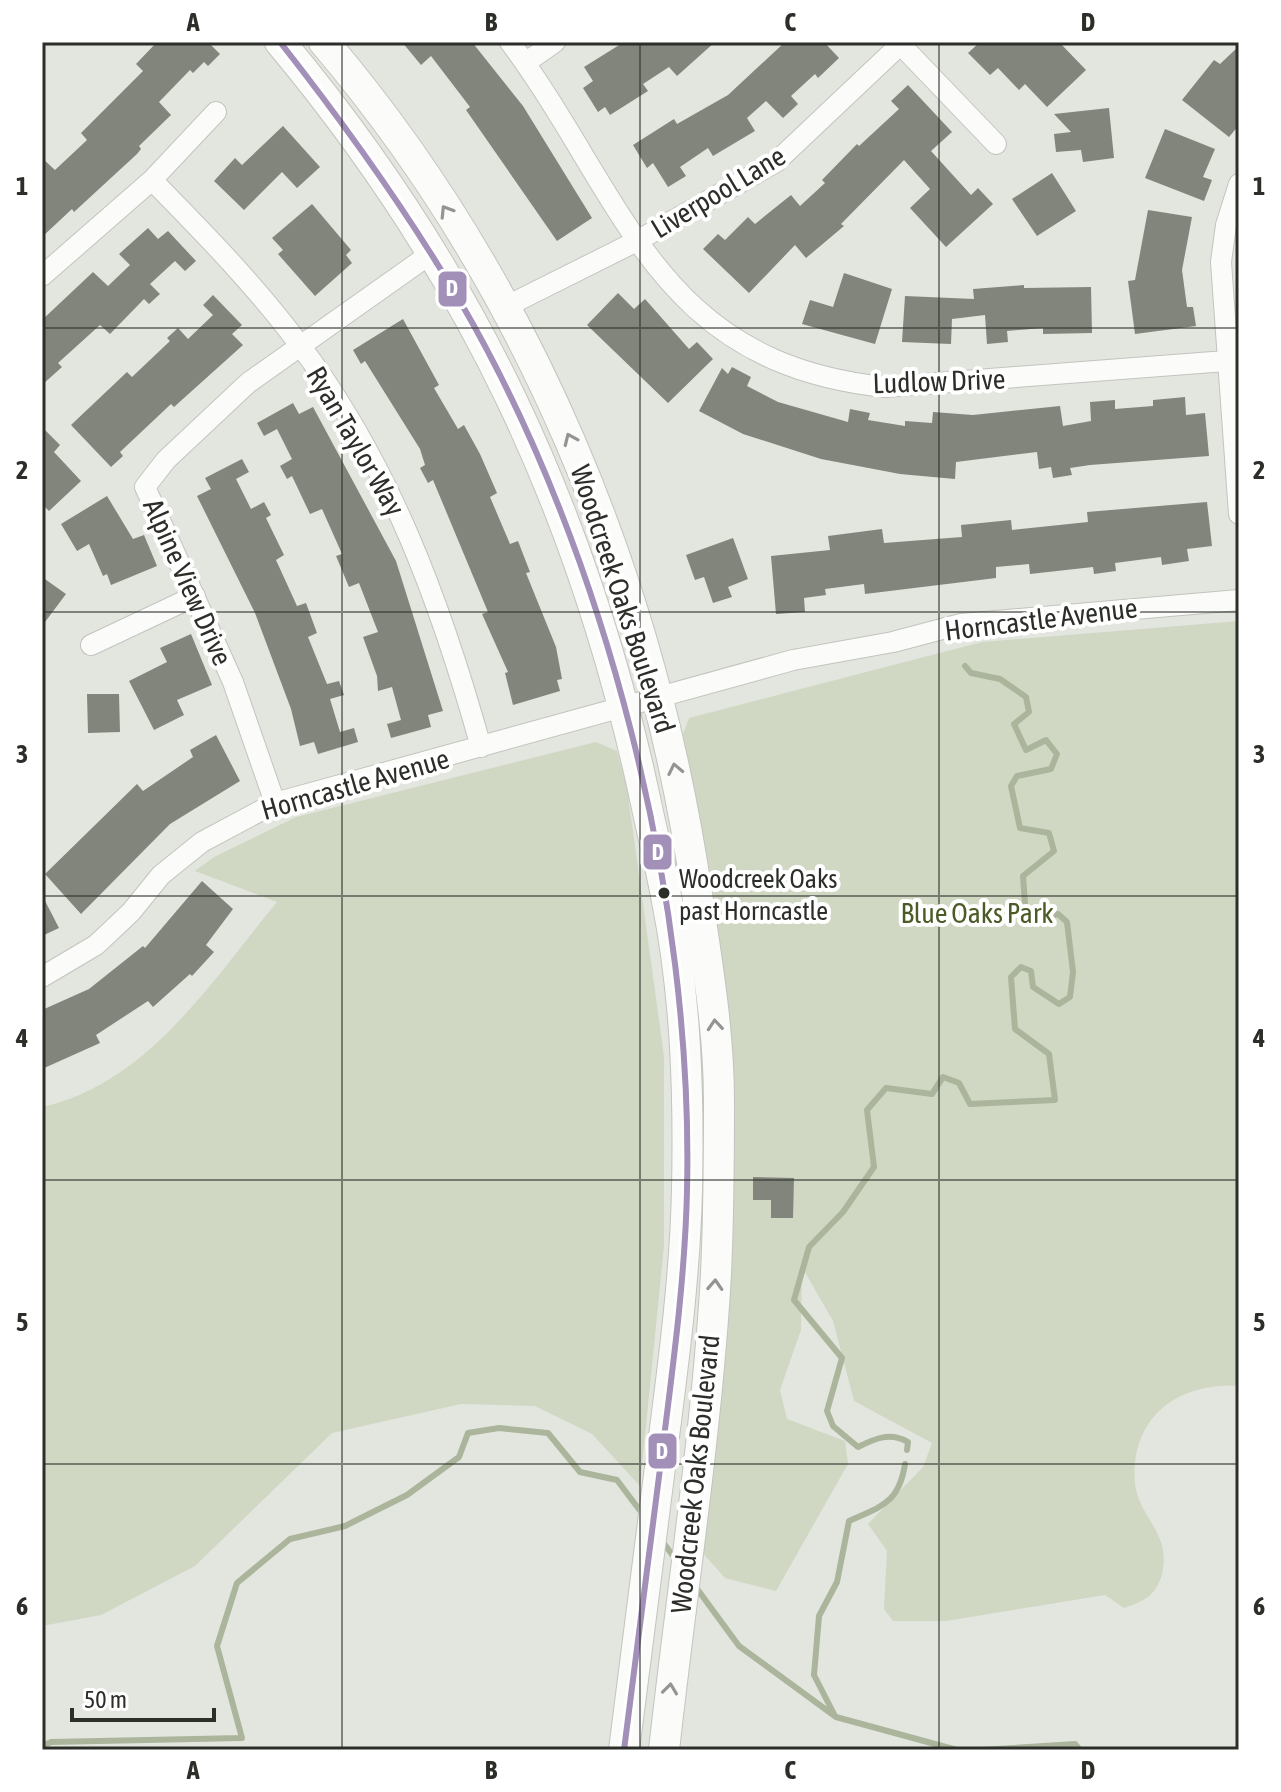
<svg xmlns="http://www.w3.org/2000/svg" width="1281" height="1792" font-family="'Asap Condensed',sans-serif">
<style>
.green{fill:#d0d8c4}
.lines{fill:none;stroke-linecap:round;stroke-linejoin:round}
.stream{stroke:#abb59c;stroke-width:6}
.building{fill:#81857b}
.minor-casing{stroke:#c2c4be;stroke-width:22}
.secondary-casing{stroke:#c2c4be;stroke-width:32}
.minor{stroke:#fbfbfa;stroke-width:20}
.secondary{stroke:#fbfbfa;stroke-width:30}
.bus-1-casing{stroke:#fff;stroke-width:12}
.bus-1{stroke:#a290b8;stroke-width:6}
.oneway{stroke:#949592}
.grid{fill:none;stroke:#2c2f29;stroke-width:2;stroke-opacity:0.55}
.bus-dot{fill:#2c2f29;stroke:#fff;stroke-width:3}
.labels{text-anchor:middle;stroke-width:8;stroke-linejoin:round;paint-order:stroke}
.bus-label{font-size:26px;fill:#2c2f29;stroke:#fff;text-anchor:start}
.street-label{font-size:28px;fill:#2c2f29;stroke:#fff}
.park-label{font-size:28px;fill:#4a5b26;stroke:#fff}
.line-badge{stroke:#fff;stroke-width:3}
.badge-label{font-size:22px;text-anchor:middle;font-weight:bold;fill:#fff}
.neatline{fill:none;stroke:#2c2f29;stroke-width:3}
.grid-label{font-size:26px;text-anchor:middle;font-weight:bold;fill:#2c2f29}
</style>
<rect width="100%" height="100%" fill="#e3e6de"/>
<path class="green" d="M1239,621V1386C1178,1382 1130,1417 1135,1483C1138,1517 1172,1533 1162,1574C1156,1596 1144,1601 1124,1608L1105,1595L946,1621H893L884,1609L887,1551L868,1524L923,1467L932,1443L854,1401L833,1321L802,1267L801,1330L780,1390L787,1419L845,1441L848,1464L776,1591L725,1578L699,1549L731,1075L713,888L683,734L689,718L982,642Z
M596,742L617,751L627,788L664,1056V1246L640,1486L592,1434L535,1406L461,1404L332,1433L195,1566L101,1615L42,1626V1107C148,1084 213,979 277,902L195,871L214,857L296,817Z"/>
<g class="lines">
<path class="stream" d="M907,1450L908,1442C890,1432 876,1438 858,1447L833,1426L827,1411L842,1358L794,1300L809,1247L843,1212L874,1167L867,1110L886,1088L932,1094L943,1077L959,1083L970,1104L1055,1100L1049,1054L1015,1029L1011,977L1021,967L1031,971L1033,987L1059,1004L1070,997L1073,972L1067,922L1058,914L1037,919L1026,917L1023,876L1054,851L1049,833L1020,828L1011,786L1017,776L1051,769L1057,754L1046,740L1026,750L1014,724L1029,712L1026,697L1000,679L971,673L965,666
M662,1541L677,1561
M695,1586L739,1646L836,1717L957,1750
M835,1716L814,1675L819,1616L837,1582L849,1521C882,1506 899,1503 905,1464
M42,1746L51,1742L242,1738L217,1646L237,1583L290,1539L345,1526L407,1495L459,1457L468,1433L499,1428L548,1433L580,1472L617,1480L644,1516
M981,1750L1075,1744L1080,1750"/>
</g>
<path class="building" d="M157,42H208L220,54L208,66L204,62L193,73L190,70L159,102L171,115L139,146L141,149L137,154L74,212L72,209L42,237V158L55,170L87,140L81,133L143,71L136,64Z
M402,42H472L523,106L592,218L557,241L466,110L470,107L431,56L421,65Z
M624,42H715L677,76L669,67L643,84L648,91L610,115L605,107L598,112L583,88L593,81L584,67Z
M785,42H824L839,58L818,78L815,74L791,96L798,104L783,118L766,101L747,118L755,131L713,156L708,148L680,167L686,176L668,187L653,163L647,168L633,145L674,119L677,124L728,95Z
M980,42H1059L1086,70L1047,107L1025,84L1019,90L998,68L990,75L968,53Z
M1239,46V125L1229,137L1182,100L1214,60L1220,64Z
M908,85L952,132L931,151L971,195L978,188L993,204L946,247L910,208L930,189L904,160L841,224L844,226L806,258L795,245L749,293L703,249L718,234L725,240L748,217L755,224L791,195L800,206L825,183L822,180L857,144L859,146L899,109L891,101Z
M1109,108L1114,158L1083,162L1081,150L1056,152L1054,134L1071,132L1054,114Z
M283,126L320,167L297,188L282,172L244,210L214,181L235,158L242,165Z
M1165,129L1215,149L1203,177L1212,180L1204,201L1145,178Z
M1052,173L1076,211L1037,236L1012,199Z
M312,204L351,250L346,255L352,263L315,296L278,254L283,250L272,238Z
M1148,210L1192,217L1182,270L1187,307H1193L1196,326L1135,334L1128,281L1135,280Z
M148,228L158,239L168,231L196,261L185,271L175,261L150,284L160,294L149,304L144,299L110,334L100,325L58,363L62,367L42,385V320L93,272L108,286L130,265L119,254Z
M844,273L892,289L875,344L802,324L810,300L833,307Z
M1024,285V288L1091,287L1092,333L1043,334V328L1007,331L1008,342L987,344L985,315L952,319L951,344L902,342L905,296L974,299L973,289Z
M618,293L634,309L645,299L689,349L697,342L713,359L668,403L587,325Z
M213,295L242,325L232,334L243,345L174,407L171,404L120,452L123,456L111,467L71,425L127,372L132,377L170,341L167,338L178,328L188,339L213,315L203,305Z
M403,319L439,385L434,388L458,429L464,425L480,454L497,493L490,497L510,544L518,541L530,572L526,573L556,647L562,679L557,680L560,691L513,705L505,673L508,672L482,614L488,612L433,480L428,483L420,468L425,465L420,449L365,361L361,364L353,350Z
M732,367L751,377L747,386L778,402L848,422L850,409L870,413L868,420L905,426V421L932,423L933,412L973,415L1060,406L1063,426L1091,421L1090,402L1115,400V409L1153,406V400L1185,397L1186,415L1205,413L1209,456L1090,465L1070,468L1072,475L1053,478L1051,467L1039,469L1037,452L956,462L955,479L900,474L821,459L743,434L699,411L722,368L728,374Z
M293,403L299,414L313,407L396,561L443,711L428,715L431,727L391,738L387,724L401,720L392,687L378,691L377,676L363,637L378,632L359,583L349,587L336,556L342,554L322,509L310,514L292,476L287,479L280,466L292,459L277,429L264,436L257,423Z
M42,427L60,445L54,452L81,481L49,511L42,504Z
M242,459L249,472L236,479L251,509L264,502L271,515L266,518L284,555L276,560L297,606L306,603L317,633L308,637L327,684L339,681L344,695L330,699L340,732L354,728L358,742L318,754L314,742L300,746L291,709L255,613L197,496L211,489L205,478Z
M107,496L133,539L144,535L157,566L111,585L107,574L103,576L89,544L77,551L61,524Z
M1207,502L1212,546L1187,549L1189,561L1162,565L1161,557L1115,563L1116,571L1094,574L1093,567L1030,574L1029,564L996,567V578L865,594L864,584L825,589L826,595L804,598L805,612L776,614L771,556L830,550L828,536L882,529L884,543L962,537L961,525L1011,520L1012,530L1088,522L1087,512Z
M733,538L748,579L728,587L732,597L713,603L704,577L695,580L686,555Z
M42,577L66,594L42,626Z
M191,634L212,685L177,700L184,715L154,730L129,681L167,662L160,648Z
M87,694H119L120,732L88,733Z
M216,735L240,781L170,824L81,914L45,874L137,784L143,791L193,757L190,750Z
M202,881L233,909L206,945L214,952L192,976L190,974L153,1007L148,1001L96,1035L100,1043L42,1069V1010L89,989L143,946L145,948Z
M42,895L59,928L42,936Z
M753,1177L794,1178L793,1218H771V1200H753Z"/>
<g class="lines">
<g class="minor-casing">
<path id="minor" d="M510,42C628,202 656,363 885,387L1239,360
M901,45L996,144
M525,63L555,42
M152,180C203,232 255,285 299,344C390,464 441,604 481,747
M1239,184L1226,225L1221,262L1239,514
M42,276L152,180L216,112
M507,306L637,241L776,162L903,42
M91,645L195,596
M275,803L233,682L145,487L166,460L248,383L433,252
M42,977L96,945L131,912L161,875L202,842L275,803L793,660L893,642L961,624L1239,600"/>
</g>
<g class="secondary-casing">
<path id="secondary" d="M280,42C471,271 584,512 646,803C653,836 661,868 667,901C686,996 689,1094 687,1190C685,1275 674,1359 663,1444C650,1546 637,1648 624,1750
M324,42C529,283 651,582 697,894C707,962 719,1031 719,1101C719,1164 719,1228 715,1291C705,1444 681,1597 664,1750"/>
</g>
<use href="#minor" class="minor"/>
<use href="#secondary" class="secondary"/>
<g class="bus-1-casing">
<path id="bus-1" d="M280,42C346,126 407,211 461,303C607,554 694,901 687,1191C685,1278 673,1366 662,1453C649,1552 637,1651 624,1750"/>
</g>
<use href="#bus-1" class="bus-1"/>
</g>
<defs><path id="oneway-chevron" d="M-2-3.5L2.5 0L-2 3.5" fill="none" stroke-width="1.6" stroke-linecap="round" stroke-linejoin="round" transform="scale(2)"/></defs>
<g class="oneway">
<use href="#oneway-chevron" transform="translate(446 211) rotate(-122)"/>
<use href="#oneway-chevron" transform="translate(570 439) rotate(-114)"/>
<use href="#oneway-chevron" transform="translate(675 769) rotate(-102)"/>
<use href="#oneway-chevron" transform="translate(715 1025) rotate(-95)"/>
<use href="#oneway-chevron" transform="translate(715 1285) rotate(-87)"/>
<use href="#oneway-chevron" transform="translate(670 1689) rotate(-83)"/>
</g>
<path class="grid" d="M342,42V1750M640,42V1750M939,42V1750M42,328H1239M42,612H1239M42,896H1239M42,1180H1239M42,1464H1239"/>
<circle class="bus-dot" cx="664" cy="893" r="7"/>
<g class="labels">
<g class="bus-label">
<text x="679" y="888">Woodcreek Oaks<tspan x="679" dy="32">past Horncastle</tspan></text>
</g>
<g class="street-label">
<text transform="translate(718 192) rotate(-31)" y="10">Liverpool Lane</text>
<text transform="translate(939 381) rotate(-2)" y="10">Ludlow Drive</text>
<text transform="translate(356 441) rotate(60)" y="10">Ryan Taylor Way</text>
<text transform="translate(188 582) rotate(66)" y="10">Alpine View Drive</text>
<text transform="translate(623 599) rotate(72)" y="10">Woodcreek Oaks Boulevard</text>
<text transform="translate(1041 619) rotate(-7)" y="10">Horncastle Avenue</text>
<text transform="translate(355 784) rotate(-16)" y="10">Horncastle Avenue</text>
<text transform="translate(695 1474) rotate(-84)" y="10">Woodcreek Oaks Boulevard</text>
</g>
<g class="park-label">
<text x="977" y="923">Blue Oaks Park</text>
</g>
</g>
<g class="line-badge">
<rect x="437" y="270" width="31" height="38" rx="8" fill="#a290b8"/>
<rect x="642" y="833" width="31" height="38" rx="8" fill="#a290b8"/>
<rect x="647" y="1432" width="31" height="38" rx="8" fill="#a290b8"/>
</g>
<g class="badge-label">
<text x="452" y="296">D</text>
<text x="658" y="860">D</text>
<text x="662" y="1459">D</text>
</g>
<rect width="1281" height="1792" fill="none" stroke="#ffffff" stroke-width="88"/>
<path d="M72 1708v12h142v-12" fill="none" stroke="#2c2f29" stroke-width="4"/>
<text x="84" y="1708" font-size="24" fill="#2c2f29" stroke="#ffffff" stroke-width="6" paint-order="stroke">50 m</text>
<rect x="44" y="44" width="1193" height="1704" class="neatline"/>
<g class="grid-label">
<text x="193" y="31">A</text>
<text x="491" y="31">B</text>
<text x="790" y="31">C</text>
<text x="1088" y="31">D</text>
<text x="22" y="195">1</text>
<text x="1259" y="195">1</text>
<text x="22" y="479">2</text>
<text x="1259" y="479">2</text>
<text x="22" y="763">3</text>
<text x="1259" y="763">3</text>
<text x="22" y="1047">4</text>
<text x="1259" y="1047">4</text>
<text x="22" y="1331">5</text>
<text x="1259" y="1331">5</text>
<text x="22" y="1615">6</text>
<text x="1259" y="1615">6</text>
<text x="193" y="1779">A</text>
<text x="491" y="1779">B</text>
<text x="790" y="1779">C</text>
<text x="1088" y="1779">D</text>
</g>
</svg>
